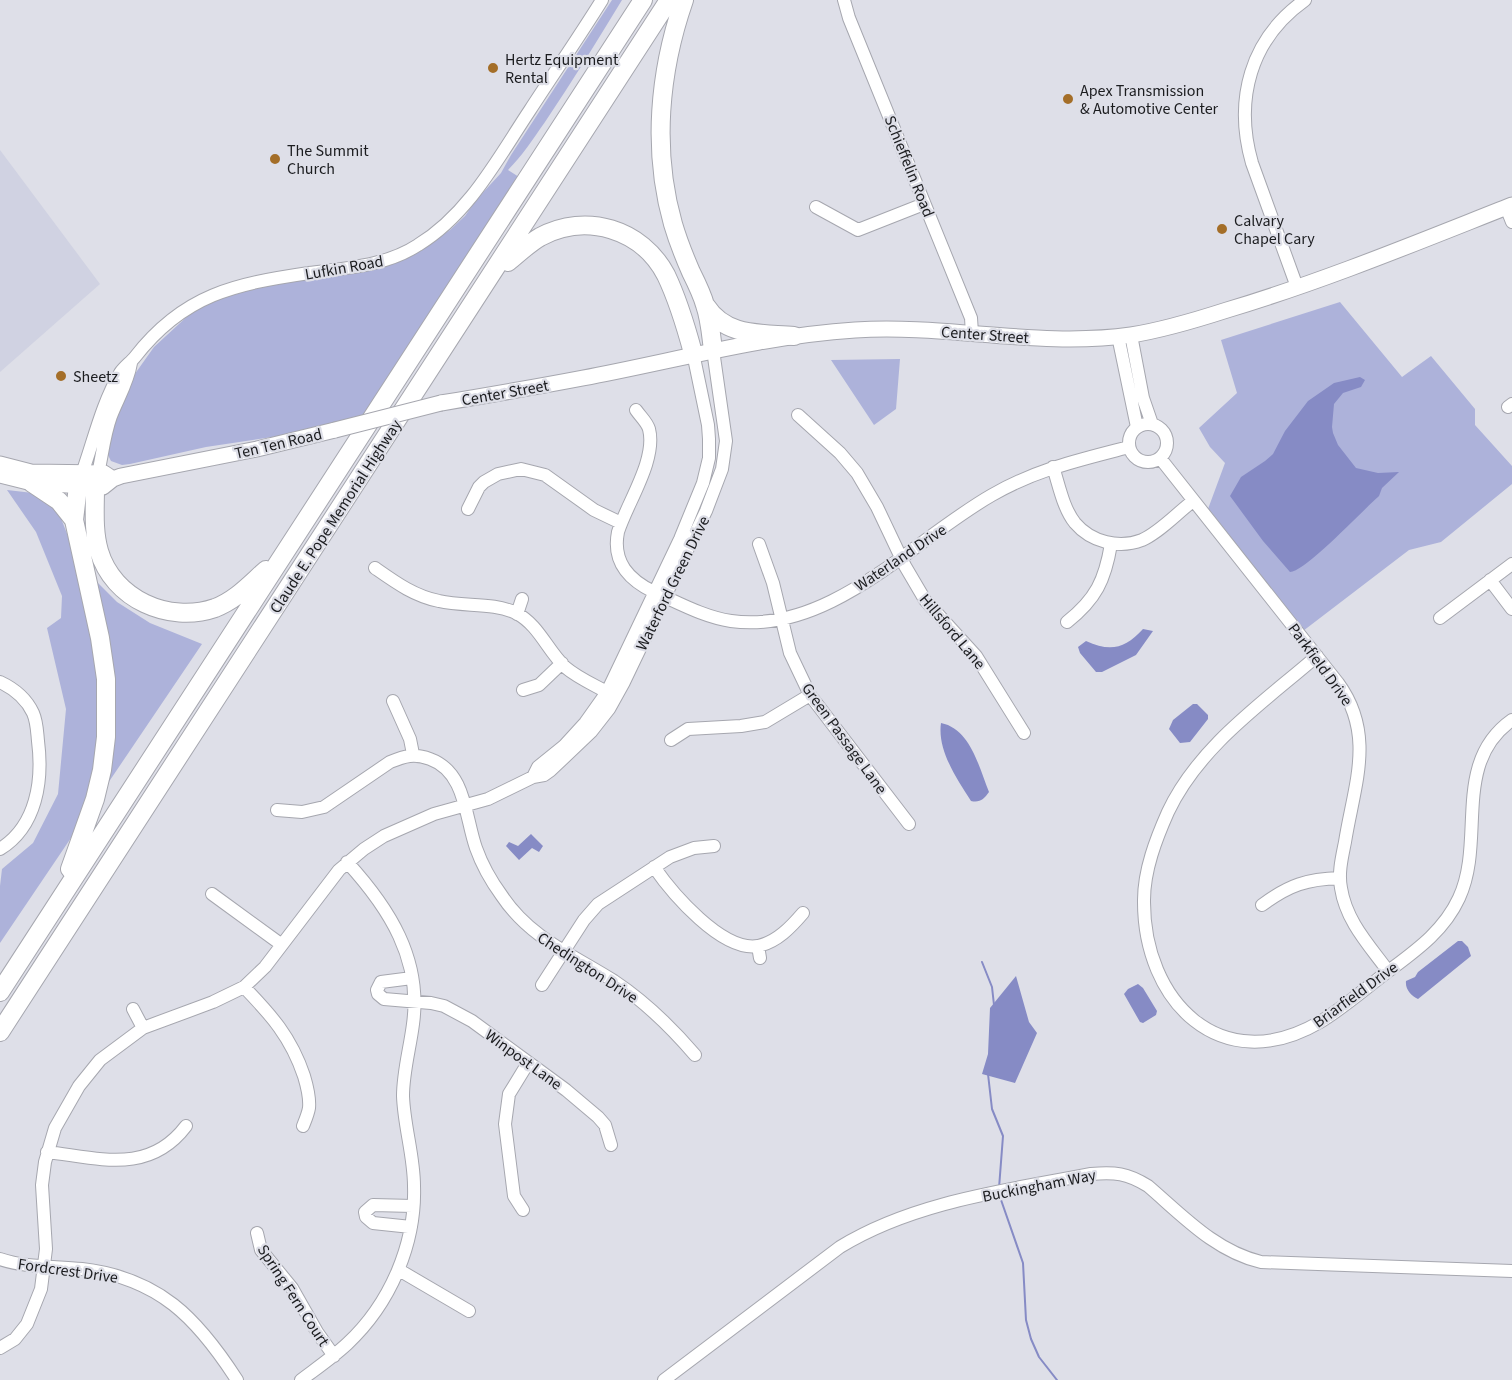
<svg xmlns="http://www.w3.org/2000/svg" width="1512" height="1380" font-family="'Source Sans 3',sans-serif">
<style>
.built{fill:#d0d2e2}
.green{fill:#adb2da}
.water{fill:#868bc5}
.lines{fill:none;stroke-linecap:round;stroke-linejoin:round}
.stream{stroke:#868bc5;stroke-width:2}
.minor-casing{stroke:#a6a7af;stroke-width:14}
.major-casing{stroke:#a6a7af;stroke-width:17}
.highway-casing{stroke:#a6a7af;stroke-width:20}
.minor{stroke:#fff;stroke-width:12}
.major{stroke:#fff;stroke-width:15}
.highway{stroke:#fff;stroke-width:18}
.major-bridge-casing{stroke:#a6a7af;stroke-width:17;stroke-linecap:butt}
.major-bridge{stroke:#fff;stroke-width:15}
.poi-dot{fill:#a46e28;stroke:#dedfe8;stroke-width:2}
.labels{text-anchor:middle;stroke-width:4.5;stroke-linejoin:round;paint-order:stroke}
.poi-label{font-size:16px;fill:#1b1c1f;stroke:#dedfe8;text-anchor:start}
.street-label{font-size:16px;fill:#1b1c1f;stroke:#dedfe8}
</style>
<rect width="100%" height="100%" fill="#dedfe8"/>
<path class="built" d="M0,150L100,284L0,372Z"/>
<path class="green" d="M612,0H622C597,41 572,82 545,122C533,139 522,156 508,170L519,177L365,416L292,434L206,447L130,464L122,465L111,461L105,449L106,441L132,378L154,347L192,312L209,302L262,284L362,272L382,268L411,256L450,230L465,216L477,199L501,173L511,155Z
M1340,302L1402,377L1431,356L1475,409V425L1512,466V484L1441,542L1409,550L1303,631L1208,509L1225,463L1210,447L1199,428L1237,393L1221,340Z
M900,359L896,409L874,425L831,360Z
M7,490L33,493L57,508L71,544L95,580L117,602L150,623L202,644L0,943V886L2,869L33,843L58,794L66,709L47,628L61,618L62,596L36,532Z"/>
<path class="water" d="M1360,377L1365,380L1361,387L1343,393L1334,404L1332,427L1333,433L1338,445L1356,468L1378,473L1399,472L1382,488L1379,496C1364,509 1305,572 1290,572L1263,541L1230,496L1241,477L1265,461L1273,454L1285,431L1308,401L1334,383Z
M1143,629L1153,631L1136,655L1102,672H1096L1080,653L1078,647L1086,641C1110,652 1125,649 1143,629Z
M1193,704H1197L1208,715V719L1190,742L1180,743L1169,729L1173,720Z
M941,723C971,729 979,768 989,792C984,799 980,803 971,801C957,779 937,750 941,723Z
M531,834L543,846L539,852L532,848L519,860L506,846L509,842L518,846Z
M1458,941H1462L1468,947L1471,956L1418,999C1411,996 1405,989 1406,981L1415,977L1418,972Z
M1016,976L1029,1022L1037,1033L1015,1083L982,1074L988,1054L990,1008Z
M1138,984L1143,988L1157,1011L1156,1015L1143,1023L1140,1022L1124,994L1128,989Z"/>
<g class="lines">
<path class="stream" d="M982,962L992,987L994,1005
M988,1074L992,1109L1003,1136L999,1188
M1000,1197L1023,1263L1026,1320L1031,1339L1039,1357L1057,1380"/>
<g class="minor-casing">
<path id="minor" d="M844,0L849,18L971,318L972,333
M816,207L858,230L924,204
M1506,207L1512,222
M1297,287L1252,163C1234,100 1250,39 1305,0
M1131,335L1143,398L1152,424
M1118,336L1137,427
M1508,407L1512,404
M636,410C640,416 647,422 649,429C657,460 627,503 618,532C612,562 629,580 654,592C679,603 704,617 731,621C829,635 913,540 992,495C1037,469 1080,460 1129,447
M798,415L840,453L857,473L877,507L905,566L925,600L976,656L1024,733
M1129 443a19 19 0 1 1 38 0a19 19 0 1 1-38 0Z
M1160,458L1338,683C1376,735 1354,785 1345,842C1342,857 1338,873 1341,888C1346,921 1369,945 1388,971
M1053,467C1059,485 1063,508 1075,523C1091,542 1119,549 1142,540C1160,532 1177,513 1193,501
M80,479C93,444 101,405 120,373C124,367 131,362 135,357C184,294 235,284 309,273C346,268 386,266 418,245C469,214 498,158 530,110C554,73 579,37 602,0
M96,482C102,460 103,438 111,416C118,398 128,382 131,363
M468,509L479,487L484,482L498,474L521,469L545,475L594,510L621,523
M759,544L773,583L790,653L810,695L909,824
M375,568C395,582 414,596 439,601C464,607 493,602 516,613C539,625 547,650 565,667C579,679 597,686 612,695
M1490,580L1512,609
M517,614L522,599
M1440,618L1512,564
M1067,622C1096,599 1105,580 1111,544
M1317,656C1264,702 1199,746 1168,812C1156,839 1144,870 1144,900C1143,1001 1221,1080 1320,1022C1340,1010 1359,994 1378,979C1409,955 1442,935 1459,898C1486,840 1451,763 1512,720
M0,682C15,689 26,698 33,713C37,722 37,731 38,741C43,780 37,826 0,849
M523,690L539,685L562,663
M393,701L410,739L413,754
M671,740L688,729L741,726L765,722L810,695
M533,777L538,767L564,746L585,723L607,692L680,539L703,483L709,458V439L708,425L693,353
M277,810L302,812L324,807L390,762C405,756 414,753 430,759C466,772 465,817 476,848C482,865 491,881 502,896C530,938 573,955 614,981C644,1001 671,1027 695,1055
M654,867C672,893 722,952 758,946C777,942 791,927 803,913
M212,894L282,945
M1262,905C1289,885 1307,879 1340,878
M758,946L760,958
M412,978L381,982L377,990L378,994L384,999L431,1003L444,1006L472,1021L566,1090L598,1117L605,1125L611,1145
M542,985L584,920L598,904L670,857L694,848L714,846
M244,987C271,1015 291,1037 304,1076C307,1086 310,1098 309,1108C308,1114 305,1121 303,1126
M133,1009L143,1028
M47,1152C99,1158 149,1175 186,1126
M523,1210L514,1196L505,1124L509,1094L528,1063
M411,1227L373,1223L366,1217L365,1212L373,1205L413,1206
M257,1233L261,1250L292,1288L317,1332L334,1356
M0,1259C26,1268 55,1266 82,1269C159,1278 197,1318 237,1380
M399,1270L469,1311
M0,1348L15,1339L27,1324L41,1289L46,1249L42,1185L45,1162L55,1128L79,1086L100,1060L143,1028L213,1002L244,987L265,967L339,870L364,849L384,836L434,814L488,799L533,777L544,775L551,770L591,732L609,709L624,682L706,511L722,469L726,441L713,350
M301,1380C317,1368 333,1357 347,1344C390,1304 416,1244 414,1186C414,1156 404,1126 403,1096C403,1072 410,1048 413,1024C422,959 389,908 347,862
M664,1380L840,1247C913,1202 1007,1190 1091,1174C1115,1172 1127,1173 1148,1186C1183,1216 1215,1251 1261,1262L1512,1271"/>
</g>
<g class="major-casing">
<path id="major" d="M441,403C489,395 536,387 583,378C674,361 762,336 855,330C947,324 1039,348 1131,335C1163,330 1196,320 1227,310C1324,281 1418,242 1512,205
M0,464L31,472L104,473L113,479
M0,475L32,483L103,487L113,479L121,476L257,449L335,430"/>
</g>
<g class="highway-casing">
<path id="highway" d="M684,0C659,72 652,150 673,224C678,241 684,256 691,272C696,282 702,294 705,305C710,319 711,335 713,350
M508,262C518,254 528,244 540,237C586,212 642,229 666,275C678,300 686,327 693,353
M706,306C726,337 760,333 794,336
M32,483L59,501L74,520
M95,487C95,509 93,530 99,551C113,599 169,624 215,608C236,600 250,584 266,570
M70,869L95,799L102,770L106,737V679L100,638L74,520L78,486
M0,992L643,0
M0,1032L669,0"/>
</g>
<use href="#minor" class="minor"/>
<use href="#major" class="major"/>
<use href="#highway" class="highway"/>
<g class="major-bridge-casing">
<path id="major-bridge" d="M335,430L441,403"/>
</g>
<use href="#major-bridge" class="major-bridge"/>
</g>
<g class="poi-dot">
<circle cx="493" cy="68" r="6"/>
<circle cx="1068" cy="99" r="6"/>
<circle cx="275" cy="159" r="6"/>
<circle cx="1222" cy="229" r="6"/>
<circle cx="61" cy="376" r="6"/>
</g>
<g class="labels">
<g class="poi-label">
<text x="505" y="65">Hertz Equipment<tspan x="505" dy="18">Rental</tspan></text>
<text x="1080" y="96">Apex Transmission<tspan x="1080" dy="18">&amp; Automotive Center</tspan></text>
<text x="287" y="156">The Summit<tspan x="287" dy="18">Church</tspan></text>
<text x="1234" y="226">Calvary<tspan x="1234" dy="18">Chapel Cary</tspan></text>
<text x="73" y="382">Sheetz</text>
</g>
<g class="street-label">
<text transform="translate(910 166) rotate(68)" y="6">Schieffelin Road</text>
<text transform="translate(344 267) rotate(-10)" y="6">Lufkin Road</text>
<text transform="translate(985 334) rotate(4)" y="6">Center Street</text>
<text transform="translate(505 392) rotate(-10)" y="6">Center Street</text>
<text transform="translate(278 443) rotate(-13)" y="6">Ten Ten Road</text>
<text transform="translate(335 516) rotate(-57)" y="6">Claude E. Pope Memorial Highway</text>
<text transform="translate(900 557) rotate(-34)" y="6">Waterland Drive</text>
<text transform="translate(672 583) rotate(-64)" y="6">Waterford Green Drive</text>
<text transform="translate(953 631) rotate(50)" y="6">Hillsford Lane</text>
<text transform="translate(1321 664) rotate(54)" y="6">Parkfield Drive</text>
<text transform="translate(845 738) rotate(54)" y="6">Green Passage Lane</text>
<text transform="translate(588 967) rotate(33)" y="6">Chedington Drive</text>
<text transform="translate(1355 994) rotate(-36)" y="6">Briarfield Drive</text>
<text transform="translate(524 1059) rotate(36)" y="6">Winpost Lane</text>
<text transform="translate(1039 1185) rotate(-11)" y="6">Buckingham Way</text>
<text transform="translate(68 1270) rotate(8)" y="6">Fordcrest Drive</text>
<text transform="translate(294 1295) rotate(57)" y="6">Spring Fern Court</text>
</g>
</g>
</svg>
